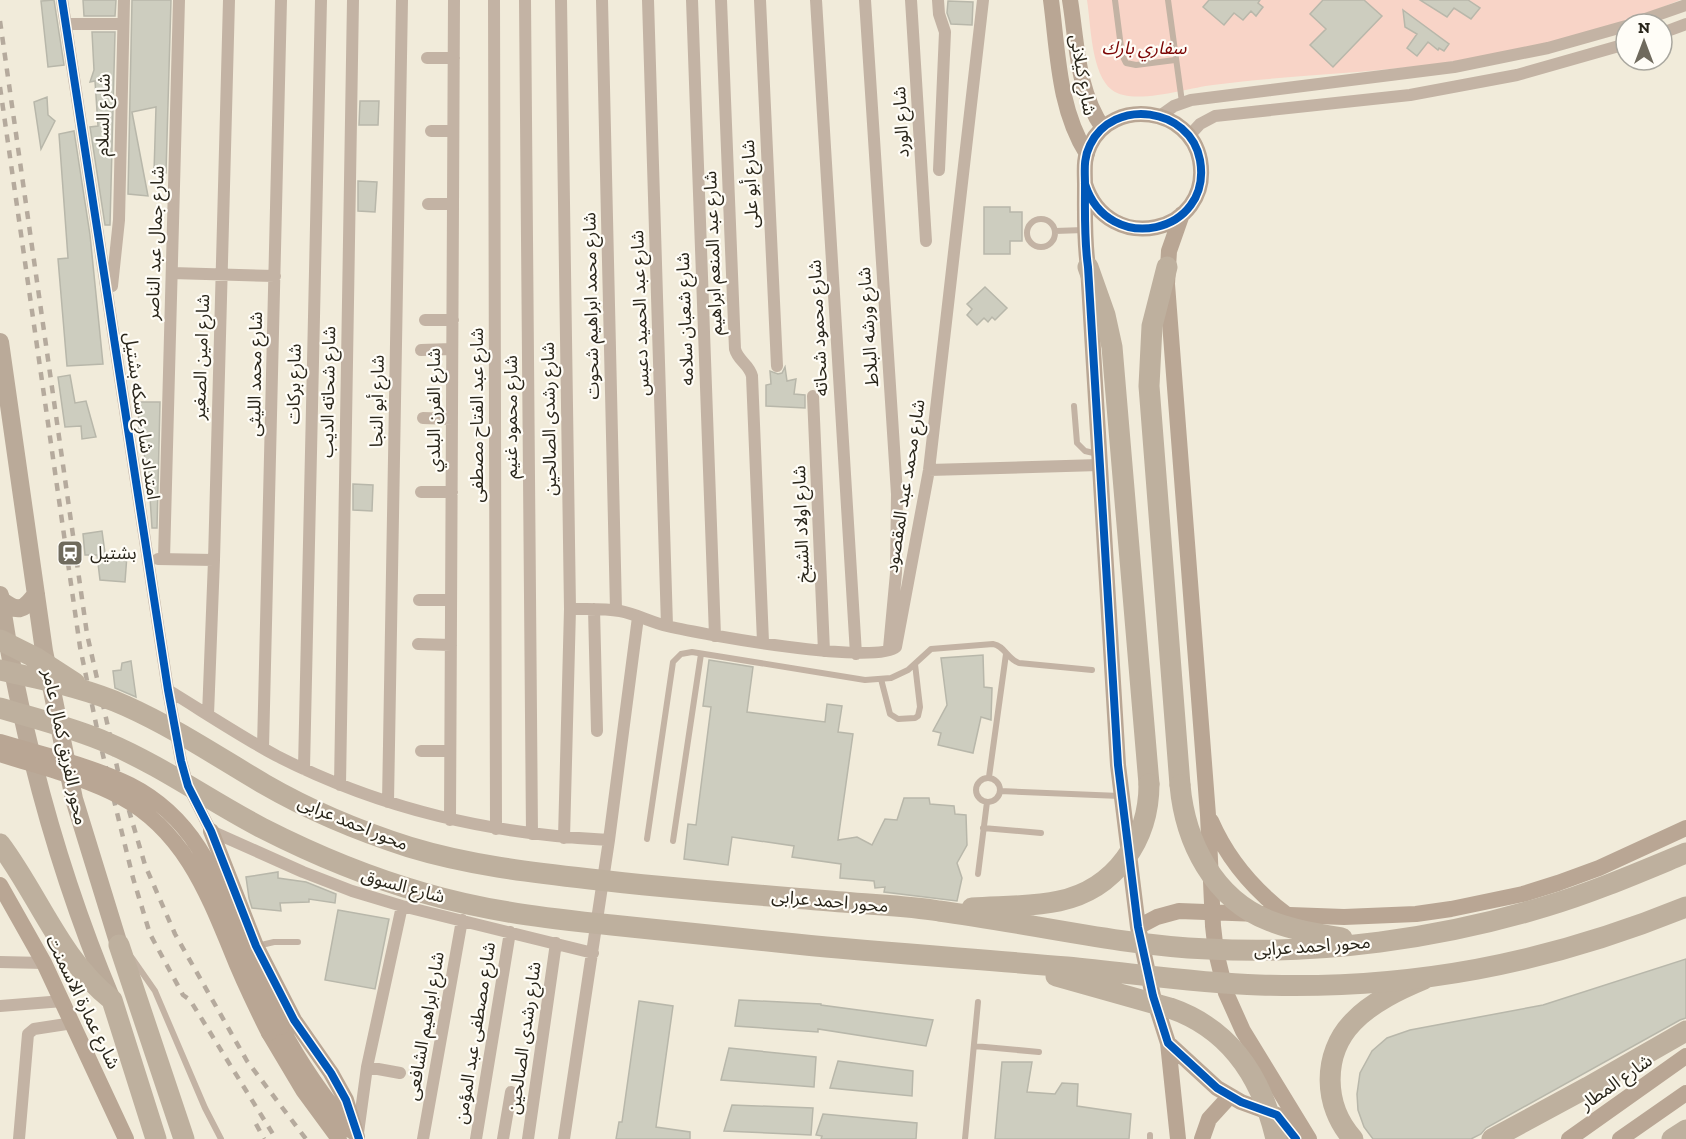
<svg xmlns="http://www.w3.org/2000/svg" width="1686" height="1139" font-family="'Zilla Slab','Noto Sans Arabic',serif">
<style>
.green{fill:#f8d4c7}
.building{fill:#cdcdbf;stroke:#b8b7aa;stroke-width:1.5}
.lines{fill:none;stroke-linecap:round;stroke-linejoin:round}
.lane{stroke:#c3b3a4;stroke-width:6}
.street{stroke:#c3b3a4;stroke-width:12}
.secondary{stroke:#b9a694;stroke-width:16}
.primary{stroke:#baaa99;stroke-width:18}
.highway{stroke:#beb09e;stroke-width:21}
.rail{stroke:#b5aa9d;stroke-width:4.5;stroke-dasharray:8 8;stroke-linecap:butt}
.secondary-bridge{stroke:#b9a694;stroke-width:16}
.highway-bridge{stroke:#beb09e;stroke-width:21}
.cycleway-casing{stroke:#fffdf7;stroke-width:11}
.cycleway{stroke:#0057b8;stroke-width:8}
.labels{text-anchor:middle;stroke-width:4.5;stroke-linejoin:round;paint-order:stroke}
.park-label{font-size:18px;font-style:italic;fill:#7c0504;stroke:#fffdf7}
.street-label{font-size:18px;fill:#29251a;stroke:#fffdf7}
.poi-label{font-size:18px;fill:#29251a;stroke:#fffdf7;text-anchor:start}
</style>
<rect width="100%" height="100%" fill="#f1ebda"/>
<path class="green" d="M1087,0H1680C1590,38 1487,60 1390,69C1331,75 1272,77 1213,85C1187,88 1133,106 1112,90C1091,74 1091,25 1087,0Z"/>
<path class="building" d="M54,0L64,65L48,67L41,1Z
M83,0H116L115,16H84Z
M132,0H171L166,173L154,172L156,107L132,112L148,196L128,194Z
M1209,0H1260L1258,3L1263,7L1256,16L1251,11L1243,20L1234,13L1224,25L1203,7Z
M1323,0H1364L1382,16L1333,67L1310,45L1326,29L1310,14Z
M1420,0H1468L1480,8L1471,19L1454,8L1447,17Z
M948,1L973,2L972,25L951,24L947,13Z
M1403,10L1449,44L1444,51L1439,48L1438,50L1428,42L1417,56L1407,48L1417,34L1405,27Z
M92,32H115L110,225H105L90,127L98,126L95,81L90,82L94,70Z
M47,97L48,115L55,121L41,149L34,102Z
M360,101H379L378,125H359Z
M74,131L90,235L103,364L67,366L58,259L68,258L59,134Z
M358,181L377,182L375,212L358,211Z
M984,207H1010V212H1022V241H1010V254H984Z
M985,287L1007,308L995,320L992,317L988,322L984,318L977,325L967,315L972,309L967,304Z
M785,367L787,381L796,379L794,394L805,395V408L766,406V385L771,384L770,371L778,374L782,373Z
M70,375L75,403L86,401L96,437L82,439L81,426L65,427L58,377Z
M138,402H160L157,528H152L149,482H145L144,437H139Z
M353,484L373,485L372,511L353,510Z
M102,531L105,553L127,555L125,582L100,580L97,555H85L83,534Z
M983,655L984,687L992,688L991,720L981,717L973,753L938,745L941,733L933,731L947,705L941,658Z
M709,660L753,667L747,712L825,722L827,704L842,706L838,732L853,734L838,840L857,837L872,845L885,819L897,820L904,798H929L930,804L954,806L955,814L966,815L967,845L957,863L962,878L957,901L884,892L885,887L875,888L874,881L840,878L841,864L792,857L794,846L732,837L728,865L684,859L688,824L696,825L711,707L703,706Z
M131,661L136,697L115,688L113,671L121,670L122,663Z
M278,872V878L306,882L336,894L335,903L309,899V902L280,903L281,911L252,908L249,898L246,877Z
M338,910L389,919L375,989L325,980Z
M1686,959V1018L1680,1020L1486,1128L1481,1134L1471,1139H1373L1364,1127L1358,1110L1357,1094L1360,1073L1372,1051L1387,1038L1410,1030L1543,1005Z
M739,1000L821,1004V1005L933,1020L926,1046L818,1029V1032L735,1026Z
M639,1001L673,1006L656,1127L690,1132V1139H616L619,1122H622Z
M729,1048L816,1057L814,1087L721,1080Z
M838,1061L913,1071L912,1096L830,1088Z
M1002,1062H1032L1027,1092L1055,1094L1062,1083L1078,1084L1077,1106L1131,1114L1129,1139H995Z
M732,1105L813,1108L811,1135L724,1131Z
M823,1114L917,1123L916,1139H821L822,1136L816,1135Z"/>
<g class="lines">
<path class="lane" d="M1115,0L1122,55L1126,63L1136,65L1175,60
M1168,0L1182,102
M1027 233a14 14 0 1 1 28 0a14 14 0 1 1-28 0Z
M1055,231L1084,230
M1074,406L1077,443L1085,451L1098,454
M881,679L890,714L898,719L915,718L918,716L920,707L915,664
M989,777L1006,654
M976 790a12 12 0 1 1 24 0a12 12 0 1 1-24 0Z
M1000,791L1120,796
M983,828L1041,833
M647,839L673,662L681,654L692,652L865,680L891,678L908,670L931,649L993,644C1005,646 1007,659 1019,663L1092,670
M673,841L701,654
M978,874L987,802
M257,946L274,942H298
M132,958L155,991L205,1108L221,1139
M974,1046L1039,1052
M965,1139L978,1002
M1150,1139V1135"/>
<path class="street" d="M62,0L168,690L181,761L188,786L211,831L303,872L352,891L402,906L593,953
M494,0L496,829
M525,0L532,834
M561,0L570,609L564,838
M602,0L616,610
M648,0L667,626
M692,0L715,636
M721,0L735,349C738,361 749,364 752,376L763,642
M760,0L777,366
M816,0L856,654
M865,0L897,494L896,573L889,648
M911,0L926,241
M938,0L939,14L945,32L939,170
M66,24H123
M1631,24L1686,5
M1662,33L1686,24
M427,58H454
M1160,116L1174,106L1191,100L1454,67L1548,48L1626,26
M431,131H453
M1189,136L1200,124L1215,116L1410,95L1517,75L1626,44
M428,204H453
M172,273L275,276
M112,286L119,220L124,0
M425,320H453
M421,350L452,349
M813,396L824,651
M423,418L452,419
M929,470L1099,465
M421,492H452
M158,559L214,560
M164,559L179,0
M419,600H451
M570,609C586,609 604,608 620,611C636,614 651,622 667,626C701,634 876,666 896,647L929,470L983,0
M594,609L597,731
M418,644L451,645
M168,690C204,712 240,736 277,756C383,810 491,834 609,840
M208,715L214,560L229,0
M263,748L281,0
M421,751H450
M304,769L321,0
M340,785L353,0
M388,802L402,0
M450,820L454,0
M0,962L44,963
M0,1006L63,1001
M367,1067L400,1073
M358,1133L367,1067L402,906
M19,1139L28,1034L34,1029L73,1023
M423,1139L462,920
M476,1139L510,932
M503,1139L511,1092
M528,1139L556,943
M564,1139L609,840L638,617"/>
<path class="secondary" d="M1051,0C1058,52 1058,108 1087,154
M1070,0C1077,43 1077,91 1103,128
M1085,184C1108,257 1213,234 1200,160C1190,107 1113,97 1090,145C1083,159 1085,171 1085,185C1085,213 1084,239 1088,267L1118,765L1138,927L1153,996L1168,1043L1217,1088L1241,1102L1277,1115L1296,1139
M1182,214L1169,251L1167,284L1208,815L1213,926L1216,952L1226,993L1243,1031L1309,1139
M1211,821C1228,860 1254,890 1287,915
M211,831L256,946L294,1020L331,1073L346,1100L357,1137
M0,885L44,963L126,1139
M1138,927L1157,917L1179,911L1344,917L1416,914L1451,909L1523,894L1558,883L1599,868L1686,828
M281,1027C301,1065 325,1099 352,1131
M269,1033L303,1090L339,1139
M1168,1043L1178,1139
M1202,1139L1209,1119L1230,1096
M1569,1139L1686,1056
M1620,1139L1686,1093"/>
<path class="primary" d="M0,342L44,651L74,799L119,945
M0,595C21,735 57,869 112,1000
M1,600C17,612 23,612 36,594"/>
<path class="highway" d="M1088,267L1105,315L1112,347L1149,784
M1167,267L1152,326L1149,386L1180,785
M0,844C39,896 60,959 112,1000L156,1139
M119,945L184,1139
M1353,1139C1323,1106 1322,1054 1353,1022C1372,1002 1400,989 1424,979
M1492,1139L1588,1087L1686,1031
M1672,1139L1686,1130"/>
<path class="rail" d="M0,21L87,634L120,780L145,865L175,934L247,1061L306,1139
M0,87L80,647L100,743L133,878L150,934L183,995L190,1000L276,1139
M256,1124L264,1139"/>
<path class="secondary-bridge" d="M0,742C43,755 89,765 130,785C197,819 217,879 243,944C254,973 268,1000 281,1027
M0,754C40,767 84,777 121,797C182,830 206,889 231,950C242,978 255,1005 269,1033"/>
<path class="highway-bridge" d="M0,640L38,659L75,683
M0,670C43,680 86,688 126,706C175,728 218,757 264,784C309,810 359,831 409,847C468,865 528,872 590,879C674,889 759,895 843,902C875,905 908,906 939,911C1029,923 1118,945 1208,949C1321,955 1439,939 1547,906C1594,892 1640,872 1686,853
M0,708C36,719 74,728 108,743C162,766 210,801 262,828C313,854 368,877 424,893C492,913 561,920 631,927C686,933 741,938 796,944C886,953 977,959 1067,967C1131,973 1194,983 1259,985C1410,990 1546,964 1686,907
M1180,785C1185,841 1213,899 1270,921C1293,930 1318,934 1342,938
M972,908C1001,906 1032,907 1059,901C1116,889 1149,839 1149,784
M1056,976L1170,1008C1231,1029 1262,1078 1276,1139"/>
<g class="cycleway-casing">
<path id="cycleway" d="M62,0L168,690L181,761L188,786L211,831L256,946L294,1020L331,1073L346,1100L359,1139
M1085,184C1108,257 1213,234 1200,160C1190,107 1113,97 1090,145C1083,159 1085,171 1085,185C1085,213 1084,239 1088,267L1118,765L1138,927L1153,996L1168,1043L1217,1088L1241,1102L1277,1115L1296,1139"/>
</g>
<use href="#cycleway" class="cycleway"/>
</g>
<defs>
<g id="station-square" transform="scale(1.35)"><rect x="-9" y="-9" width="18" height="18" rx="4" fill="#6f6a5d" stroke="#fffdf7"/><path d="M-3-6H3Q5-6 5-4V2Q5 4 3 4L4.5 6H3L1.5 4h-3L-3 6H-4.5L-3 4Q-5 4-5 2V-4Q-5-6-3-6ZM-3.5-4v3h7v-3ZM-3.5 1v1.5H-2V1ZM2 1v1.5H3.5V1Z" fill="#fff"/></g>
</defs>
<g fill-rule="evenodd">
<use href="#station-square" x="70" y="553"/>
</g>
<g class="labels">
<g class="park-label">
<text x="1144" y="54">سفاري بارك</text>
</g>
<g class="street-label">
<text transform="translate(1083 75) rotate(80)" y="6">شارع كيلانى</text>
<text transform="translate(103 115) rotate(-89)" y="6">شارع السلام</text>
<text transform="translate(901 122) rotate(-93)" y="6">شارع الورد</text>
<text transform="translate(750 184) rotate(-93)" y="6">شارع أبو على</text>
<text transform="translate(155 243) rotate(-88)" y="6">شارع جمال عبد الناصر</text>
<text transform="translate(713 253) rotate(-92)" y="6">شارع عبد المنعم ابراهيم</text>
<text transform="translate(591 306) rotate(-91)" y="6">شارع محمد ابراهيم شحوت</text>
<text transform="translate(640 313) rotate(-92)" y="6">شارع عبد الحميد دعبس</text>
<text transform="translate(685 319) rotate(-92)" y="6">شارع شعبان سلامه</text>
<text transform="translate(868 327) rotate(-94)" y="6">شارع ورشه البلاط</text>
<text transform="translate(818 328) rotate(-93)" y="6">شارع محمود شحاته</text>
<text transform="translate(201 357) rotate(-88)" y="6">شارع امين الصغير</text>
<text transform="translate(255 374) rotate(-89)" y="6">شارع محمد الليثى</text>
<text transform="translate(294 384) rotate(-89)" y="6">شارع بركات</text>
<text transform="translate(328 392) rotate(-89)" y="6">شارع شحاته الديب</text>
<text transform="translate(377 401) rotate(-89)" y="6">شارع أبو النجا</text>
<text transform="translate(434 410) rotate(-90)" y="6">شارع الفرن البلدي</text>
<text transform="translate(477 415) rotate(-90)" y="6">شارع عبد الفتاح مصطفى</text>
<text transform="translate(142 416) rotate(82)" y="6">امتداد شارع سكه بشتيل</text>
<text transform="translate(511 417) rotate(-90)" y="6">شارع محمود غنيم</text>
<text transform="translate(549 419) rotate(-91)" y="6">شارع رشدى الصالحين</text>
<text transform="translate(905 486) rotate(-81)" y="6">شارع محمد عبد المقصود</text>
<text transform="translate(801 524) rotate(-92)" y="6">شارع اولاد الشيخ</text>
<text transform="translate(65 747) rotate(78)" y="6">محور الفريق كمال عامر</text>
<text transform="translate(353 823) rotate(22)" y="6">محور احمد عرابى</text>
<text transform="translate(403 886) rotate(15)" y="6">شارع السوق</text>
<text transform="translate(830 901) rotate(5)" y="6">محور احمد عرابى</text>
<text transform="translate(1312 946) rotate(-4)" y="6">محور احمد عرابى</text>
<text transform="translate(83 1002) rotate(64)" y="6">شارع عمارة الاسمنت</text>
<text transform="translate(425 1026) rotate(-80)" y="6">شارع ابراهيم الشافعى</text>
<text transform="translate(475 1033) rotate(-81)" y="6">شارع مصطفى عبد المؤمن</text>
<text transform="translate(524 1038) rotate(-82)" y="6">شارع رشدى الصالحين</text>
<text transform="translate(1616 1082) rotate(-35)" y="6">شارع المطار</text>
</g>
<g class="poi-label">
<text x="90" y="559">بشتيل</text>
</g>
</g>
<g transform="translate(1644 42)"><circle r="28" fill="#fffdf7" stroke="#a9a79f" stroke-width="1.5"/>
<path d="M0-4.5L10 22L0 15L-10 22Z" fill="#6f6a5d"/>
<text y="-9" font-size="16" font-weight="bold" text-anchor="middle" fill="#29251a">N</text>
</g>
</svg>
